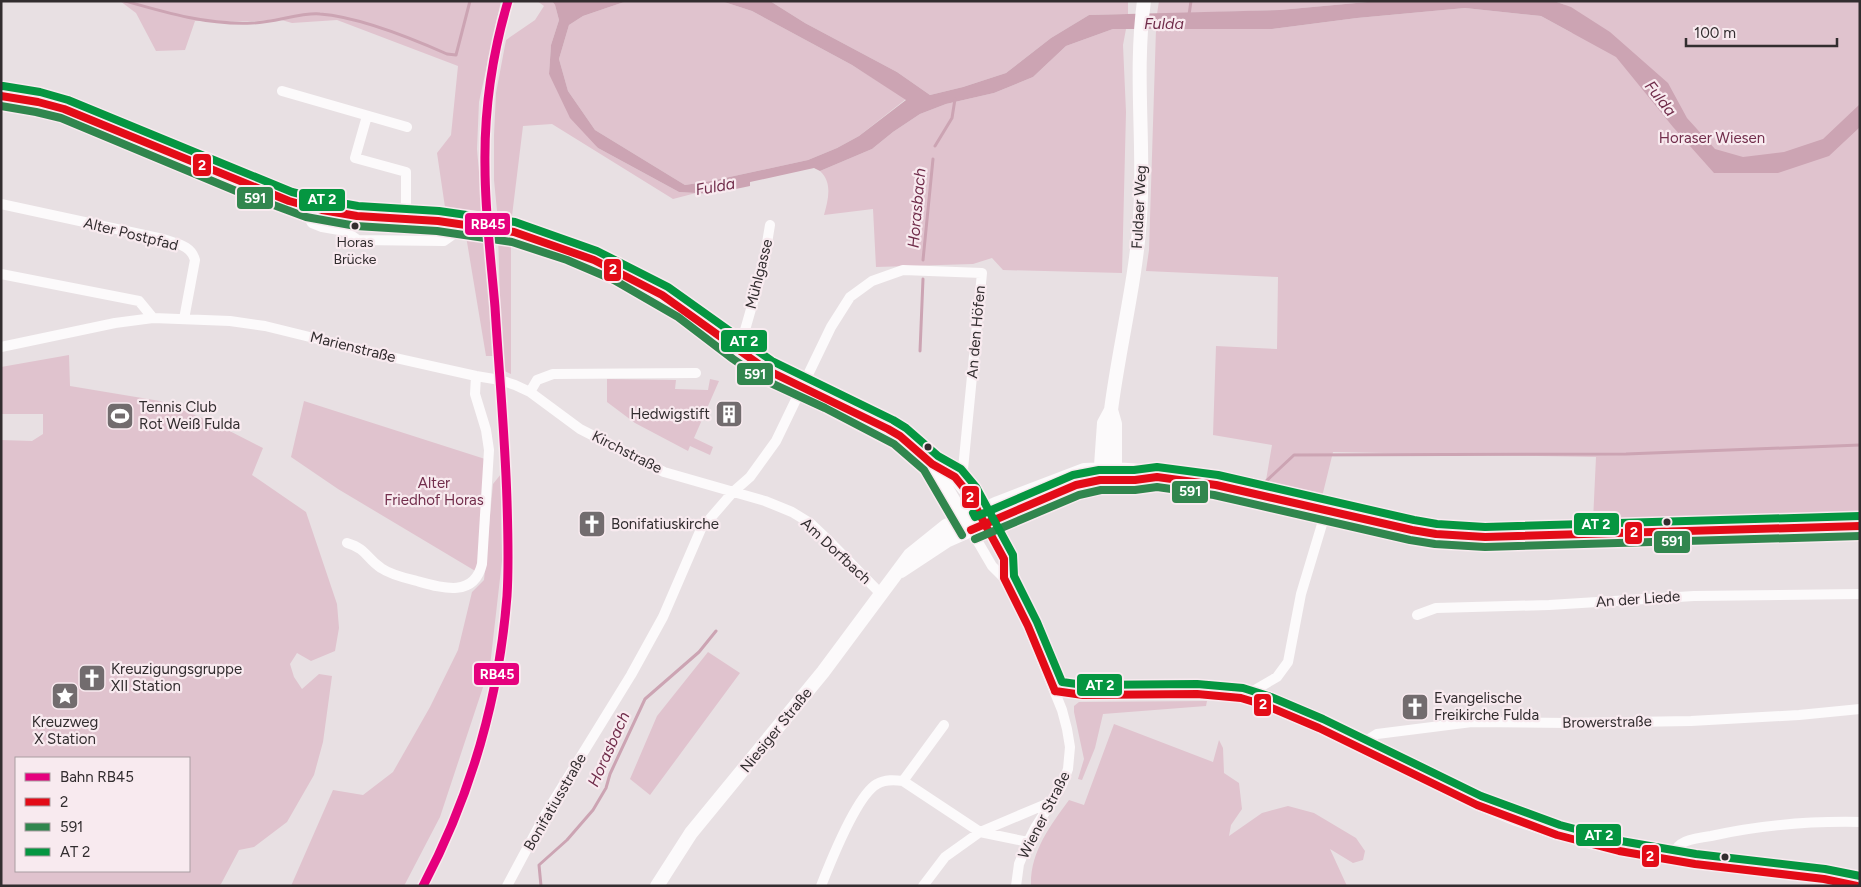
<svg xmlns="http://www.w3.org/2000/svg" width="1861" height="887" font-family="Figtree,sans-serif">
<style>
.green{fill:#e0c3ce;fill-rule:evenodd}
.water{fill:#cca4b3}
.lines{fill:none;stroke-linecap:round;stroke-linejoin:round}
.stream{stroke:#cca4b3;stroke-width:3}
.street{stroke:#fcfafb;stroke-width:10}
.secondary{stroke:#fcfafb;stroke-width:14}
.bus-1-casing{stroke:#f8eaef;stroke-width:11}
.bus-2-casing{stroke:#f8eaef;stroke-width:11}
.bus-3-casing{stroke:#f8eaef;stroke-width:11}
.bus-1{stroke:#e30b17;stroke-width:8}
.bus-2{stroke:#31864e;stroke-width:8}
.bus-3{stroke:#059641;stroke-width:8}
.rail-1-casing{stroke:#f8eaef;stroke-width:12}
.rail-1{stroke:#e5007d;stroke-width:9}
.bus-dot{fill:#322d2f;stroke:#f8eaef;stroke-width:2}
.labels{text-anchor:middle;stroke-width:4.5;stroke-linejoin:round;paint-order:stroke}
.bus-label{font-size:14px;fill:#322d2f;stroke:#f8eaef}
.park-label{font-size:15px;fill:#722e4c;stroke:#f8eaef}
.street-label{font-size:15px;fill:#322d2f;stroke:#f8eaef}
.poi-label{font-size:15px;fill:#322d2f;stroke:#f8eaef;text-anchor:start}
.water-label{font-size:16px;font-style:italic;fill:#702c4a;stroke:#f8eaef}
.line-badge{stroke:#f8eaef;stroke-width:2}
.badge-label{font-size:14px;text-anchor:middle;font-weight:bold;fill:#fff}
</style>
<rect width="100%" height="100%" fill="#e8e0e3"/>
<path class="green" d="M120,1H501L479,102L477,149L483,219L446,214L437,153L451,135L458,66L337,20L292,23L278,19L258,21H195L185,50L156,51L136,13Z
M537,1H552L555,5L559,20L551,45L549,74L598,148L679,192L696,193L673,199L552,124L523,126L511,224L498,221L494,180V135L496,93L506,40L535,20L544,6Z
M627,1H721L752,11L852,65L906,99L859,136L837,148L808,160L711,181L685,185L595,130L568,91L559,59L569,25L583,16Z
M770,1H1128V14L1089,15L1051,38L1006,73L963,87L930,95L897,72L805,23Z
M1159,1H1378L1280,10L1157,14Z
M1554,1H1860V515L1593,521L1596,457L1333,452L1321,501L1265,486L1272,445L1213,435L1216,346L1277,349L1278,277L1146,271L1149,250L1156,29H1272L1357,18L1465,8L1541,16L1572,33L1565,5Z
M1113,29H1126L1123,45L1126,112L1122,273L1003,270L992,258L973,264L876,267L873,209L824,215C828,200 833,183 820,171L872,149L893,132L920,114L946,104L994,93L1033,77L1066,46Z
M467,230L484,233L493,356H486L466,236Z
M498,233L511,235V374L502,370Z
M69,355L70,386L160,401L212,422L263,448L252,475L306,512L337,604L339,628L335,651L311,661L297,653L290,664L294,677L302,689L319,674L332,676L323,742L314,775L287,822L254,847L239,850L221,884L218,886H1V440L32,441L43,434V414H1V367ZM16,758H189V871H16Z
M607,379L676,380L675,389L708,390L710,379L719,381L694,438L713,447L710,455L690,446L688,451L635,423L607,402Z
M304,401L485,459L477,572L338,489L291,457Z
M501,474L502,561L490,666L440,817L404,886H291L333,790L363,795L393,772L430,707L458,650L472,592L484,580L493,484Z
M708,652L740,673L650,795L630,779L657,716Z
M1207,701L1206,706L1103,714L1095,748L1082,780L1078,779L1084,759L1074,712V706L1079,702Z
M1114,724L1213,762L1219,740L1223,748L1224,773L1239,783L1242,809L1231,825L1229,836L1262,813L1288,806L1314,813L1356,838L1365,851L1363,860L1353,863L1330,849L1347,886H1031C1030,852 1050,826 1069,800L1084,805Z"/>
<path class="water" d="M552,1H627L583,16L569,25L559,59L568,91L595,130L685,185L711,181L808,160L837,148L859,136L906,100L852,65L752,11L721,1H770L805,23L897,72L930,95L963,87L1006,73L1051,38L1089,15L1280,10L1378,1H1554L1571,7L1610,32L1668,83L1687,118L1715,149L1743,157L1784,152L1823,139L1860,104V127L1829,156L1778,173H1714L1673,127L1616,57L1541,16L1465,8L1357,18L1272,29H1113L1066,46L1033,77L994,93L946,104L920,114L893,132L872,149L820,171L814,168L750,182V186L712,194L679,192L598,148L570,118L549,74L551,45L559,20L555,5Z"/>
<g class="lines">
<path class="stream" d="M125,1C167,13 208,25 252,23C273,23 302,12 320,14C360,17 411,38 447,54L456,55L470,1
M1189,15L1191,1
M935,146L952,118L955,99
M923,260L933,159
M920,351L923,279
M1263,484L1294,455L1626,454L1860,445
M541,886L539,865L567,840L593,810L606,788L610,774L645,699L699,652L716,631"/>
<path class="street" d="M282,91L407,127
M367,116L355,158L406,172V219
M1,204L163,239C177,244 191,245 195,260L184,319
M309,207L307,214L312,223L322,227L345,231L358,240L444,241L468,224
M1,274L139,301L153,318
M1,347L115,323L153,318L230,321L265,326L391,357L476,376L500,380L515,385L530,392L580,429L664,472L765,501L792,512L810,523L829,541L880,593
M739,351L763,267L770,225
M530,392L537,380L553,374L696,373
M985,524L1004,559V578
M971,530L992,566L1004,578L1028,626L1062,710L1067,729L1070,747L1068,769L1062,785L1035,828L1028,842L1019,864L1016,886
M347,543C367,549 366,558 381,568C391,575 405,578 417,581C442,588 474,598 482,564L489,450L486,430L475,394L476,376
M1417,615L1436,608L1549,605L1694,596L1860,594
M1055,691L1083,695L1197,694L1241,698L1267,706L1319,728L1477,805L1516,821L1557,835L1619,851L1695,864L1824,879L1858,886
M1241,698L1277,677L1288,662L1301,594L1326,511
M1361,749L1369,739L1377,734L1472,722L1567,723L1691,721L1799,715L1860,709
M903,781L944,725
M1672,860C1674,854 1675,848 1681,844C1689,838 1701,838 1711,836C1760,825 1809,821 1860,822
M507,886L546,813L631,675L663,617L701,529L733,492L750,477L776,441L831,327L850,297L872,281L903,270L982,273L963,469L955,477
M821,886C830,863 857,795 877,784C885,779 895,780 903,781L980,832L1028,842
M923,886L945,857L980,832L1051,802"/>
<path class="secondary" d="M1,96L38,102L64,109L245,184L309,207L357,216L438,221L514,232L571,251L618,271L662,295L684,309L739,351L767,370L829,399L900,436L932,464L955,477L968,493L985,524
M1111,410L1115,424V478
M932,464L968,525
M1100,480L1104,423L1111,410C1119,347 1136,281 1140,218C1145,146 1134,73 1144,1
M901,571L948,540L1061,490L1088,481L1115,479L1135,480
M657,886L691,833L823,672L910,555L946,526L998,503L1084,470L1115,469L1140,471L1157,477L1216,485L1412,530L1436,534L1485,537L1860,526"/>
<g class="bus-1-casing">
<path id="bus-1" d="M1,96L38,102L64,109L289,201L322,210L357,216L438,221L514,232L594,260L662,295L767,370L888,429L900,436L932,464L955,477L968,493L1004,559V578L1028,626L1055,691
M971,530L1076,485L1100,480H1135L1157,477L1216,485L1412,530L1436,534L1485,537L1860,526
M1055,691L1083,695L1197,694L1241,698L1267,706L1319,728L1477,805L1557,835L1619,851L1695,864L1824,879L1857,886"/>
</g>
<g class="bus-2-casing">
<path id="bus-2" d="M1,106L36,112L61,118L241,193L306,217L356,226L437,231L512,242L567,260L614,280L678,317L733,359L762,379L825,408L894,444L924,470L962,535
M975,539L1079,495L1101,490H1135L1157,487L1214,495L1410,540L1435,544L1485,547L1860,536"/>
</g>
<g class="bus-3-casing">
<path id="bus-3" d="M3,86L40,92L68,100L292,192L324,200L358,206L439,211L515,222L597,251L668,287L772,361L893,420L906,428L938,456L961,469L976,487L1013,555L1014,576L1037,622L1062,682L1084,685L1197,684L1243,688L1271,697L1323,719L1481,796L1560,825L1621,841L1696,854L1825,869L1860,876
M973,513L975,517L1073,475L1099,470H1134L1157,467L1218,475L1414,520L1437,524L1485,527L1860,516"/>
</g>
<use href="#bus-1" class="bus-1"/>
<use href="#bus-2" class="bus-2"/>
<use href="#bus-3" class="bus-3"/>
<g class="rail-1-casing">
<path id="rail-1" d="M423,886C471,795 499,698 507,596C509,565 508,533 507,501C505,436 499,372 495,307C491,260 485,213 485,167C484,110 492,55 508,1"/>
</g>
<use href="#rail-1" class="rail-1"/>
</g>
<defs>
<g id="building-square" transform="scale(1.4375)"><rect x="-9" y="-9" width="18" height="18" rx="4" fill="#726c6e" stroke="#f8eaef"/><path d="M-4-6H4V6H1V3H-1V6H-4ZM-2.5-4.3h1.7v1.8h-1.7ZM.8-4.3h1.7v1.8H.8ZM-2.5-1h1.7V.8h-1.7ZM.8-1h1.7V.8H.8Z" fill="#fff"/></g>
<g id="stadium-square" transform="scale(1.4375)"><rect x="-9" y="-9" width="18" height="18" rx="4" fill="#726c6e" stroke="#f8eaef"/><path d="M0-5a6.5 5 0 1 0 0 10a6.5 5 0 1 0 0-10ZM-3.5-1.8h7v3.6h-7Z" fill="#fff"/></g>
<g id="church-square" transform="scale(1.4375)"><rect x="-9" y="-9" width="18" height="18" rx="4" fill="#726c6e" stroke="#f8eaef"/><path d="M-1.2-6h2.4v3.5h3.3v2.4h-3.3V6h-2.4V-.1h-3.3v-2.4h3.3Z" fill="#fff"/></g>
<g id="sight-square" transform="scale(1.4375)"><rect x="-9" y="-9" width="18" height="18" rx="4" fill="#726c6e" stroke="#f8eaef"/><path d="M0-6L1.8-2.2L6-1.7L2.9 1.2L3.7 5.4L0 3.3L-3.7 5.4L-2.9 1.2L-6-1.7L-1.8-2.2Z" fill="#fff"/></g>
</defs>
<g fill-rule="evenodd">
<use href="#building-square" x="729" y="414"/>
<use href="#stadium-square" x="120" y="416"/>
<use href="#church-square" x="592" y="524"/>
<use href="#church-square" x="92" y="678"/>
<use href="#sight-square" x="65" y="696"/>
<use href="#church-square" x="1415" y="707"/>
</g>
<g class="bus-dot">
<circle cx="355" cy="226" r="4.5"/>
<circle cx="928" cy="447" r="4.5"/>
<circle cx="1667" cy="522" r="4.5"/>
<circle cx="1725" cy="857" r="4.5"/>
</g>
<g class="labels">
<g class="bus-label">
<text x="355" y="247">Horas<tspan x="355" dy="17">Brücke</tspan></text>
</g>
<g class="park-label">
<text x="1712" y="143">Horaser Wiesen</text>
<text x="434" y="488">Alter<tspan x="434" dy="17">Friedhof Horas</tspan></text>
</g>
<g class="street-label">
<text transform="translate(1139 207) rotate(-87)" y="5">Fuldaer Weg</text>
<text transform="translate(131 234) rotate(14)" y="5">Alter Postpfad</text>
<text transform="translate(759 274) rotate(-76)" y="5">Mühlgasse</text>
<text transform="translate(976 332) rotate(-85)" y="5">An den Höfen</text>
<text transform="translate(353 347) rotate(14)" y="5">Marienstraße</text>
<text transform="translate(627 452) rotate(27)" y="5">Kirchstraße</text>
<text transform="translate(836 551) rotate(43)" y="5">Am Dorfbach</text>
<text transform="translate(1638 599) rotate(-4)" y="5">An der Liede</text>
<text transform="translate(1607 722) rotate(-1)" y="5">Browerstraße</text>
<text transform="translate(776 730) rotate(-51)" y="5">Niesiger Straße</text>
<text transform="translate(555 802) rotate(-60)" y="5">Bonifatiusstraße</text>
<text transform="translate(1044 815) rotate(-63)" y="5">Wiener Straße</text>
</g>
<g class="poi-label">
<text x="139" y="412">Tennis Club<tspan x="139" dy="17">Rot Weiß Fulda</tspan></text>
<text x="710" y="419" text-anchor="end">Hedwigstift</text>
<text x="611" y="529">Bonifatiuskirche</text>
<text x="111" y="674">Kreuzigungsgruppe<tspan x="111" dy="17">XII Station</tspan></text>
<text x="1434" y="703">Evangelische<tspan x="1434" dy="17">Freikirche Fulda</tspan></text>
<text x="65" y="727" text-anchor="middle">Kreuzweg<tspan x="65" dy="17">X Station</tspan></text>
</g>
<g class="water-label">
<text x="1164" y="29">Fulda</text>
<text transform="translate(1661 98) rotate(52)" y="6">Fulda</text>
<text transform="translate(715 186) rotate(-10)" y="6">Fulda</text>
<text transform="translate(916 208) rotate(-85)" y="6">Horasbach</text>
<text transform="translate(608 749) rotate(-66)" y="6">Horasbach</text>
</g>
</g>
<g class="line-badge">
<rect x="192" y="153" width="20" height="24" rx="5" fill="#e30b17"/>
<rect x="236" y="186" width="38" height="24" rx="5" fill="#31864e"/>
<rect x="298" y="188" width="48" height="24" rx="5" fill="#059641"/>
<rect x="464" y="212" width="47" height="24" rx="5" fill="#e5007d"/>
<rect x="603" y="258" width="19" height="24" rx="5" fill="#e30b17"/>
<rect x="720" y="329" width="48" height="24" rx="5" fill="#059641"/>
<rect x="736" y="362" width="38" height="24" rx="5" fill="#31864e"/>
<rect x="1171" y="480" width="38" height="24" rx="5" fill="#31864e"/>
<rect x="961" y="485" width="19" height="24" rx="5" fill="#e30b17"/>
<rect x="1573" y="512" width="47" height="24" rx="5" fill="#059641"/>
<rect x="1624" y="521" width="19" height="24" rx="5" fill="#e30b17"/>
<rect x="1653" y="530" width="38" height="24" rx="5" fill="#31864e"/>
<rect x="473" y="662" width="47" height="24" rx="5" fill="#e5007d"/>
<rect x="1076" y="673" width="47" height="24" rx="5" fill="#059641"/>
<rect x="1253" y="693" width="19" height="24" rx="5" fill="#e30b17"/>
<rect x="1575" y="823" width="47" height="24" rx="5" fill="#059641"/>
<rect x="1641" y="844" width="19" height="24" rx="5" fill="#e30b17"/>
</g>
<g class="badge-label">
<text x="202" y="170">2</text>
<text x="255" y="203">591</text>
<text x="322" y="204">AT 2</text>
<text x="488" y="229">RB45</text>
<text x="613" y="274">2</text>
<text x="744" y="346">AT 2</text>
<text x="755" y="379">591</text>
<text x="1190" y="496">591</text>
<text x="970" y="502">2</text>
<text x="1596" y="529">AT 2</text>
<text x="1634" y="537">2</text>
<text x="1672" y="546">591</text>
<text x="497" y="679">RB45</text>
<text x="1100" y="690">AT 2</text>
<text x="1263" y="709">2</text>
<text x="1599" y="840">AT 2</text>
<text x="1650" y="861">2</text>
</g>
<rect width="1861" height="887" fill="none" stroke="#322d2f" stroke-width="5"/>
<rect x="15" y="757" width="175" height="115" fill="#f8eaef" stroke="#a99ea2"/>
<rect x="25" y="773" width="25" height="8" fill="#e5007d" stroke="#a99ea2"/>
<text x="60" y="782" font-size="15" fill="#322d2f">Bahn RB45</text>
<rect x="25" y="798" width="25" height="8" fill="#e30b17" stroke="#a99ea2"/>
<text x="60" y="807" font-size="15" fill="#322d2f">2</text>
<rect x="25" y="823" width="25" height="8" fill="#31864e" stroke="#a99ea2"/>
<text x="60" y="832" font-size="15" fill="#322d2f">591</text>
<rect x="25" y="848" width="25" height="8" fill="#059641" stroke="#a99ea2"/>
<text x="60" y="857" font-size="15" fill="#322d2f">AT 2</text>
<path d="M1686 38v8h151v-8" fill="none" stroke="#322d2f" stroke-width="2.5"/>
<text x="1694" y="38" font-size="15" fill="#322d2f" stroke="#f8eaef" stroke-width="4" paint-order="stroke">100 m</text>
</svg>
